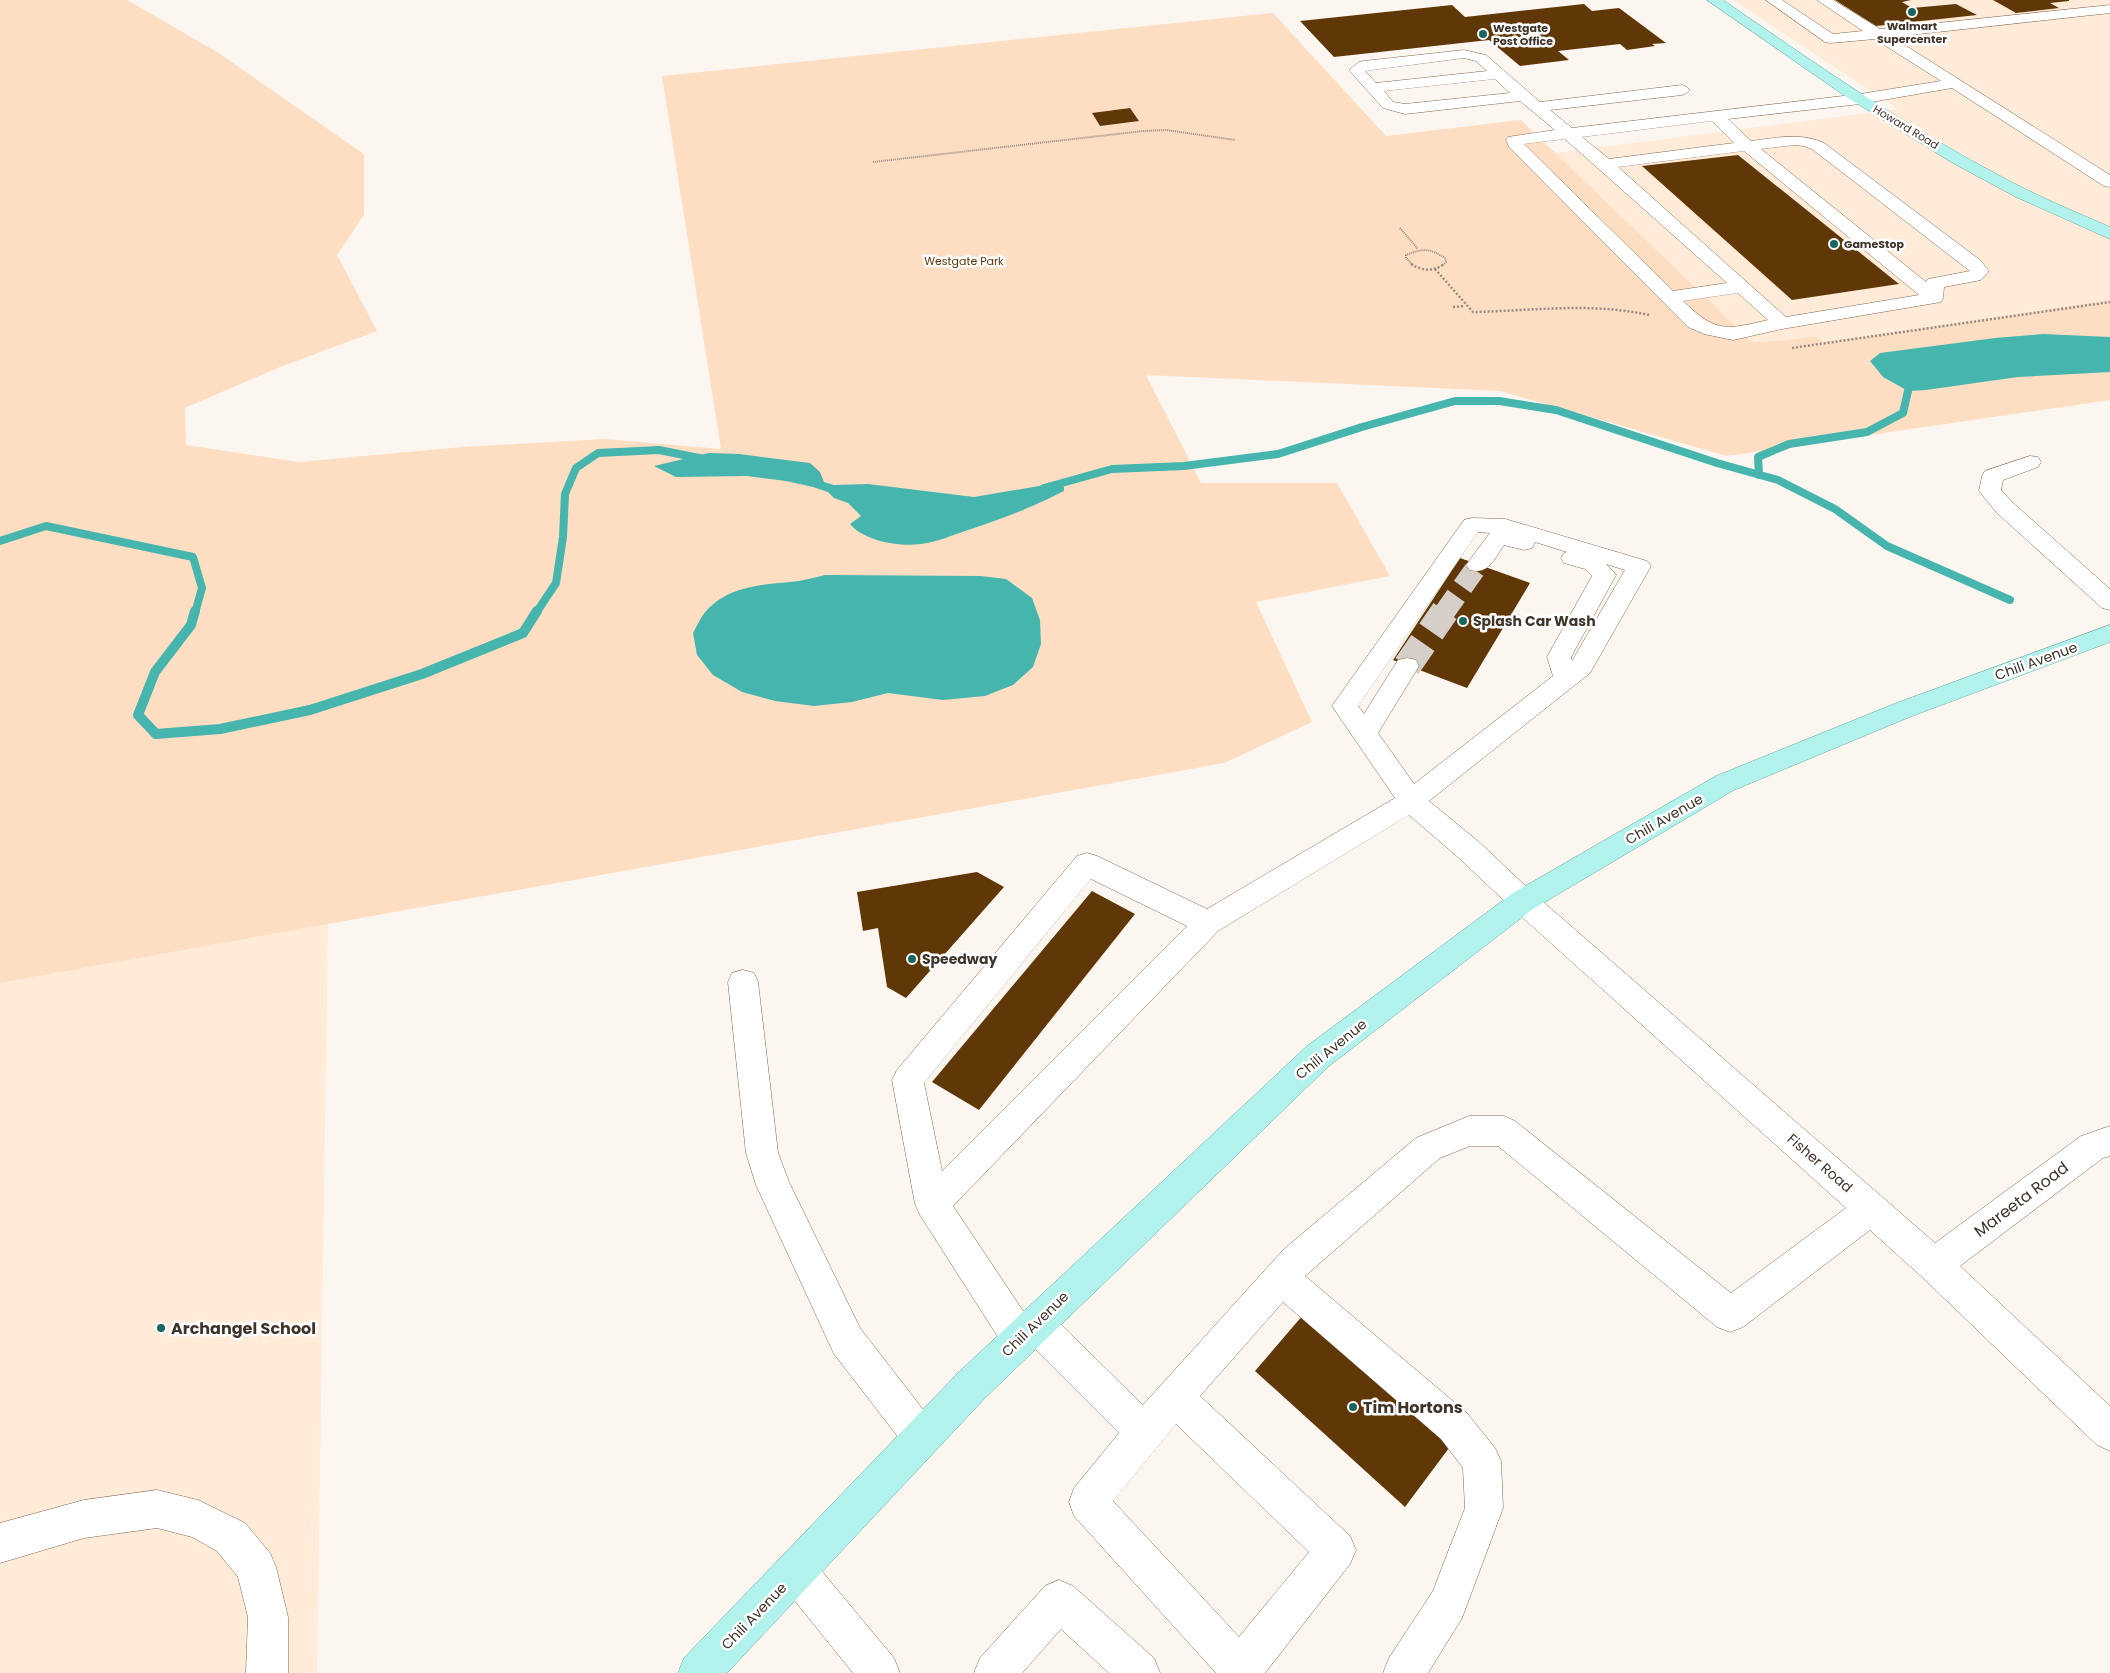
<svg xmlns="http://www.w3.org/2000/svg" width="2110" height="1673" viewBox="0 0 2110 1673" font-family="Poppins,sans-serif">
	<rect width="100%" height="100%" fill="#fcf6f1"/>
	<path fill="#ffebd8" d="M1733,0H2110V300L1823,342L1816,336L1781,341L1752,342L1555,153L1898,109Z
		M328,924L317,1673H0V983Z"/>
	<path fill="#fedec3" d="M0,0H127L217,52L364,154V215L337,255L377,331L280,367L185,408L186,445L299,462L462,447L604,439L721,449L662,76L1273,13L1386,136L1521,120L1752,342L1781,341L1816,336L1824,342L2110,300V400L1727,456L1500,391L1146,375L1201,483H1337L1390,576L1256,602L1312,722L1224,763L0,983Z"/>
	<path fill="#45b5ad" d="M2043,334L2110,337V372L2018,377L1926,390L1908,391L1883,377L1870,361L1880,353L1995,338Z
		M709,453L739,454L810,463L820,472L824,482L834,485L868,484L974,497L1045,485L1064,487V491C1033,507 1002,519 968,530C953,535 937,542 921,544C899,547 864,541 850,524L861,516L848,503L834,498L828,492L813,487L786,481L747,476L676,477L654,466Z
		M825,575L981,576L1006,579L1032,598L1040,620L1041,644L1033,667L1013,685L985,696L943,700L888,693L852,702L814,706L775,701L742,692L713,675L697,655L693,633C697,626 701,616 707,610C730,586 760,585 790,582C802,581 813,578 825,575Z"/>
	<g fill="none" stroke-linecap="round" stroke-linejoin="round">
		<path stroke="#45b5ad" stroke-width="8" d="M1759,475L1758,457L1789,444L1867,432L1903,413L1908,391
			M1044,488L1112,469L1184,466L1278,454L1362,427L1455,401H1499L1556,410L1717,463L1778,480L1835,509L1887,546L2010,600
			M0,541L46,526L193,557L202,588L195,613
			M536,613L556,583L563,537L565,494L576,468L598,453L659,450L704,459"/>
		<path stroke="#45b5ad" stroke-width="10" d="M195,611L191,625L155,672L138,715L156,734L220,729L310,710L422,674L523,633L537,611"/>
	</g>
	<path fill="#603808" d="M1835,0H1911L1902,2L1912,8L1956,4L1977,15L1876,26Z
		M1993,0H2069V1L2050,3L2059,8L2016,13Z
		M1584,4L1592,11L1619,8L1666,43L1652,44L1655,46L1627,50L1620,44L1558,51L1569,60L1520,66L1489,40L1334,57L1300,21L1452,5L1465,17Z
		M1130,108L1139,121L1100,126L1092,113Z
		M1738,155L1899,284L1792,300L1642,166Z
		M1460,558L1530,583L1467,688L1393,660Z
		M977,872L1004,887L906,998L887,987L878,928L863,931L857,892Z
		M1092,891L1135,914L979,1110L932,1082Z
		M1303,1315L1452,1444L1405,1507L1255,1371Z"/>
	<g fill="none" stroke-linecap="round" stroke-linejoin="round">
		<path stroke="#d6cfc9" stroke-width="21" stroke-dasharray="21 11" stroke-linecap="butt" d="M1444,613L1478,565"/>
		<path stroke="#d6cfc9" stroke-width="28" stroke-dasharray="28 14" stroke-linecap="butt" d="M1407,666L1445,611"/>
		<g stroke="#806852" stroke-width="1">
			<path id="minor" d="M1766,0H1782L1833,34L1863,31L1817,0H1833L1880,29L2110,5V13L1892,37L2110,175V187L2104,186L1952,88L1860,104L1728,119L1751,141C1776,138 1800,132 1824,143L1980,260L1989,271L1981,280L1944,287L1943,298L1941,302L1782,329L1733,340L1704,334L1688,327L1509,147L1506,140L1508,137L1555,130L1520,101L1405,114L1383,108L1349,70L1359,62L1364,61L1464,50L1481,54L1486,55L1540,102L1682,85L1687,87L1690,90L1687,93L1682,95L1550,110L1572,128L1860,94L1941,81L1875,39L1830,43L1825,42ZM1464,58L1476,61L1487,71L1376,83L1365,71ZM1495,79L1510,93L1405,104L1393,102L1384,91ZM1712,121L1734,143L1609,159L1582,137ZM1565,139L1727,283L1673,291L1524,144ZM1795,145L1804,146L1812,149L1970,271L1928,279L1926,282L1761,149ZM1744,151L1919,295L1786,317L1618,167ZM1738,293L1768,320C1725,330 1716,333 1683,301Z
				M2030,456L2038,457L2041,462L2038,467L2003,480L2001,490L2012,502L2110,589V610L2102,608L1996,512L1979,491L1982,476L1985,471Z
				M1472,518L1505,519L1647,561L1651,566L1590,673L1429,801L1479,842L1533,893L1935,1243L2081,1136L2110,1126V1156L2103,1158L1960,1266L2110,1406V1451L2097,1445L1922,1277L1870,1230L1743,1327L1730,1332L1717,1327L1498,1146H1470L1440,1158L1305,1276L1467,1413L1495,1448L1501,1461L1503,1508L1462,1618L1428,1673H1383L1389,1658L1433,1591L1465,1508L1463,1468L1441,1439L1283,1302L1200,1396L1350,1536L1356,1550L1350,1564L1265,1673H1216L1074,1516L1069,1502L1074,1488L1119,1433L1034,1348L1033,1351L1020,1356L1007,1351L920,1215L915,1204L892,1080L897,1070L1077,856L1087,853L1097,856L1207,909L1395,798L1332,706L1464,520ZM1478,532L1490,533L1466,565L1470,570C1489,575 1494,559 1504,545L1524,550L1532,548L1535,542L1567,552L1564,553L1561,558L1564,563L1585,569L1592,576L1547,657L1553,676L1414,784L1378,733L1419,666L1416,660L1407,658L1398,660L1364,714L1358,706ZM1606,564L1625,570L1572,661L1571,657L1616,575ZM1409,815L1459,858L1513,909L1846,1208L1731,1293L1515,1121L1504,1116H1469L1416,1138L1284,1249L1143,1405L1048,1312L1035,1306L1023,1311L953,1206L1218,931ZM1091,879L1187,926L942,1171L924,1083ZM1176,1424L1309,1552L1239,1637L1113,1501Z
				M743,970L754,973L758,982L778,1153L789,1182L860,1328L935,1425L941,1438L935,1451L922,1457L909,1451L834,1354L756,1185L746,1153L728,982L732,973Z
				M157,1490L198,1500L245,1523L270,1553L276,1567L288,1617V1673H246L248,1617L238,1577L217,1551L192,1537L157,1528L84,1538L0,1563V1523L84,1500Z
				M796,1551L810,1557L894,1658L900,1673H853L782,1585L776,1571L782,1557Z
				M1059,1580L1073,1586L1154,1658L1160,1673H1109L1061,1629L1022,1673H974L980,1658L1045,1586Z"/>
		</g>
		<g stroke="#67aaa1" stroke-width="1">
			<path id="major" d="M1707,0H1723C1813,62 1903,125 2000,176C2035,195 2073,211 2110,227V239L2016,197L1951,162L1845,96Z
				M2110,625V642L1912,716L1734,790L1533,909L1329,1066L985,1398L727,1673H678L684,1658L959,1372L1307,1046L1513,893L1716,776L1894,704Z"/>
		</g>
		<path stroke="#948c84" stroke-width="2" stroke-dasharray="1 1" stroke-linecap="butt" d="M873,162L1143,131L1166,130L1235,140
			M1400,228L1418,249
			M1413,265L1406,258V255C1424,248 1429,248 1445,258L1446,262L1443,265"/>
		<path stroke="#948c84" stroke-width="2.5" stroke-dasharray="2 2" stroke-linecap="butt" d="M1411,264C1422,271 1434,272 1444,264
			M1435,269L1473,312C1532,311 1590,302 1649,315
			M1453,307L1465,306
			M1792,348L2110,302"/>
		<use href="#minor" fill="#fff" fill-rule="evenodd"/>
		<use href="#major" fill="#b1f2ed" fill-rule="evenodd"/>
	</g>
	<g fill="#18655f" stroke="#fff" stroke-width="2">
		<circle cx="1912" cy="12" r="5"/>
		<circle cx="1483" cy="34" r="5"/>
		<circle cx="1834" cy="244" r="5"/>
		<circle cx="1463" cy="621" r="5"/>
		<circle cx="912" cy="959" r="5"/>
		<circle cx="161" cy="1328" r="5"/>
		<circle cx="1353" cy="1407" r="5"/>
	</g>
	<g text-anchor="middle" stroke-width="5" stroke-linejoin="round" paint-order="stroke">
		<g font-size="11" font-weight="bold" fill="#3f342a" stroke="#fff" text-anchor="start">
			<text x="1912" y="30" text-anchor="middle">Walmart<tspan x="1912" dy="13">Supercenter</tspan></text>
			<text x="1493" y="32">Westgate<tspan x="1493" dy="13">Post Office</tspan></text>
			<text x="1844" y="248">GameStop</text>
		</g>
		<g font-size="11" fill="#3f342a" stroke="#fff">
			<text transform="translate(1906 127) rotate(31)" y="4">Howard Road</text>
		</g>
		<g font-size="11" fill="#5b3506" stroke="#fff">
			<text x="964" y="265">Westgate Park</text>
		</g>
		<g font-size="14" font-weight="bold" fill="#3f342a" stroke="#fff" text-anchor="start">
			<text x="1473" y="626">Splash Car Wash</text>
			<text x="922" y="964">Speedway</text>
		</g>
		<g font-size="14" fill="#3f342a" stroke="#fff">
			<text transform="translate(2036 661) rotate(-20)" y="5">Chili Avenue</text>
			<text transform="translate(1664 819) rotate(-30)" y="5">Chili Avenue</text>
			<text transform="translate(1331 1049) rotate(-39)" y="5">Chili Avenue</text>
			<text transform="translate(1820 1163) rotate(41)" y="5">Fisher Road</text>
			<text transform="translate(1035 1324) rotate(-44)" y="5">Chili Avenue</text>
			<text transform="translate(754 1616) rotate(-46)" y="5">Chili Avenue</text>
		</g>
		<g font-size="16" fill="#3f342a" stroke="#fff">
			<text transform="translate(2021 1199) rotate(-37)" y="6">Mareeta Road</text>
		</g>
		<g font-size="16" font-weight="bold" fill="#3f342a" stroke="#fff" text-anchor="start">
			<text x="171" y="1334">Archangel School</text>
			<text x="1363" y="1413">Tim Hortons</text>
		</g>
	</g>
</svg>
